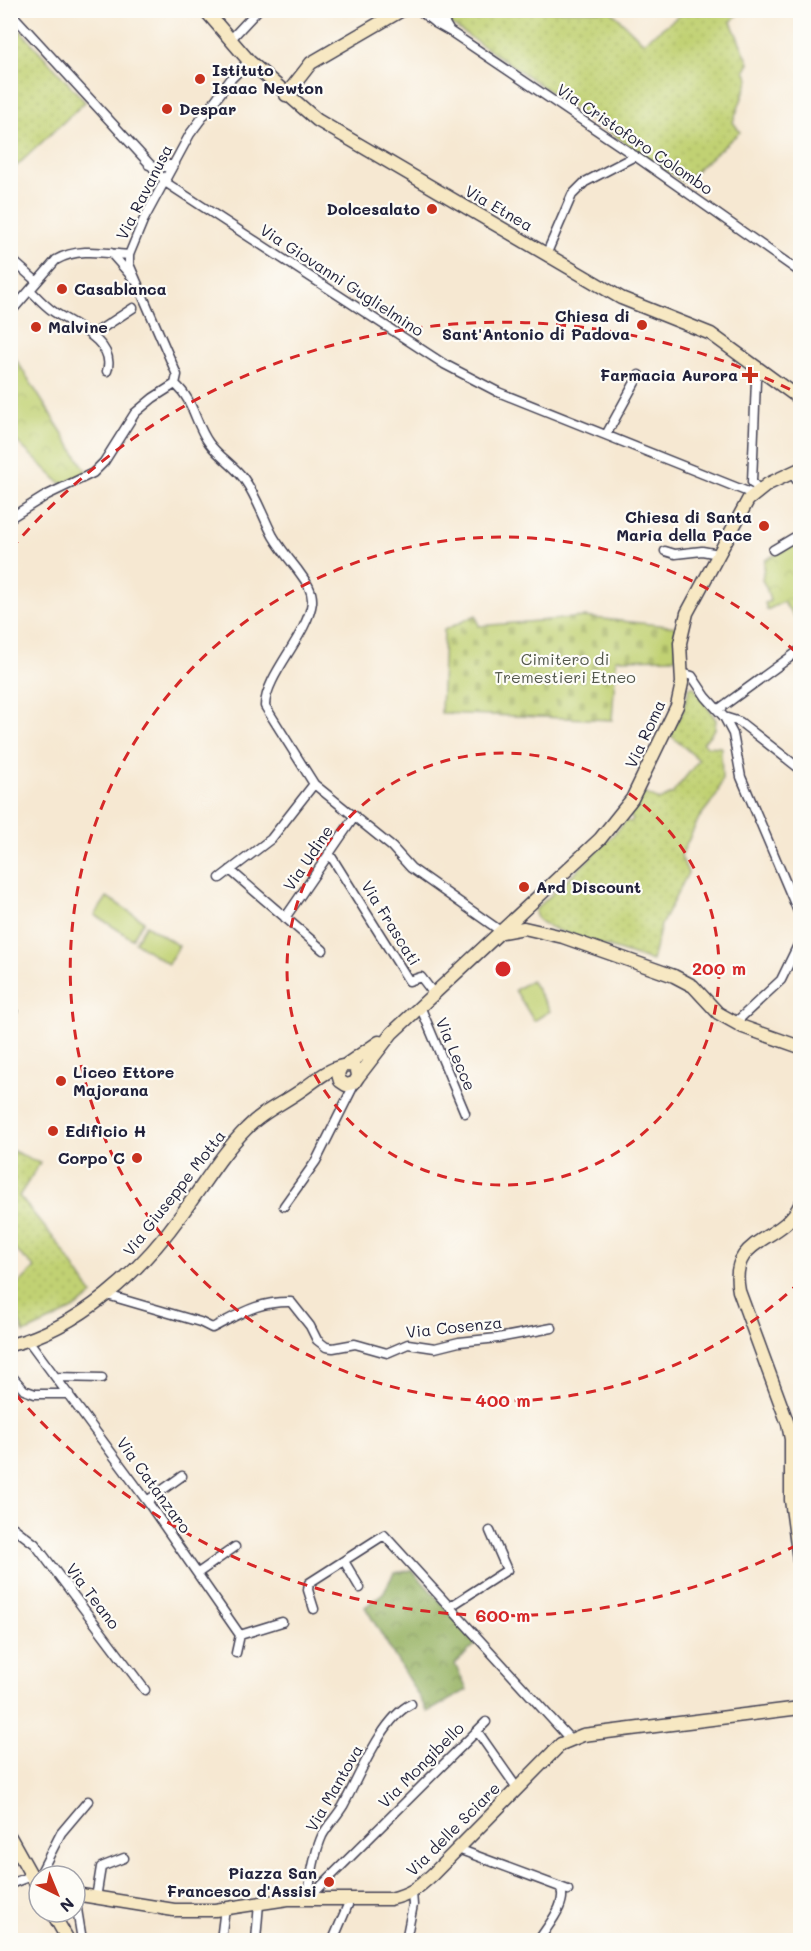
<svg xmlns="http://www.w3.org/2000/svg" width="811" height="1951" viewBox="0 0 811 1951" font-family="Mali,sans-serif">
	<defs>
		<pattern id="grass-dots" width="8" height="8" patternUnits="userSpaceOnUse" patternTransform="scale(1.5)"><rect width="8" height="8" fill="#c1d173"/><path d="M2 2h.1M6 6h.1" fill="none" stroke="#a6b364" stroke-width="1.8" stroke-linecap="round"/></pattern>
		<pattern id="forest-crowns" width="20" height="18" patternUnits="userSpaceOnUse" patternTransform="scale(1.5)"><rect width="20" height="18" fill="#98b365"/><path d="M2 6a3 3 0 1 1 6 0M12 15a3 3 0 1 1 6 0" fill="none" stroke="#7c9154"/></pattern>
		<pattern id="cemetery-stones" width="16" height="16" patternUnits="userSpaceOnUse" patternTransform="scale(1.5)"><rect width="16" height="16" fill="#c1d173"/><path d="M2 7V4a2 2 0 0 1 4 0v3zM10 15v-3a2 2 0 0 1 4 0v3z" fill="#a6b364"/></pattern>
		<pattern id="park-crowns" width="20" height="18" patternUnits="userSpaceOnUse" patternTransform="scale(1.5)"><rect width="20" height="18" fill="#c1d173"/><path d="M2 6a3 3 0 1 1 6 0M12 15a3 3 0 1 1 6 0" fill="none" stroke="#a6b364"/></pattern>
	</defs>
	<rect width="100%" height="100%" fill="#fdfcf7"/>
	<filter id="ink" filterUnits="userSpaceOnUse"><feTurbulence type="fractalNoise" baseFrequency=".0167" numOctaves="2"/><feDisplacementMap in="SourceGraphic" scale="12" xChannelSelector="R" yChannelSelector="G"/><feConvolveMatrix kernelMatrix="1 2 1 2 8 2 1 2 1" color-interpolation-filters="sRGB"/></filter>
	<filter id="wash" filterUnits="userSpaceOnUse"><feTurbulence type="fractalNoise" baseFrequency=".008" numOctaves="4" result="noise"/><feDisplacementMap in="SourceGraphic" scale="24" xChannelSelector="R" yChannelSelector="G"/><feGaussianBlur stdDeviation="1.35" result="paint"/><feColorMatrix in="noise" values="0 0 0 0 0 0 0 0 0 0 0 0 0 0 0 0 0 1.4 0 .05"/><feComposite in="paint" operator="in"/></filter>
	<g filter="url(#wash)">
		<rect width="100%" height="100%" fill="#f6e8d2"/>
		<path fill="url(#grass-dots)" stroke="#727a57" stroke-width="1.5" d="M442,11H611L643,42L686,11H740L731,22L749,63L745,71L749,79L733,122L740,132L683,182L448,22Z
			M10,19L85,102L11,171H10Z
			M690,687H694L716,720L715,729L703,743L707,746L721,747L722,780L717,795L699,818L681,856L688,873L661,925L652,961L554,929C545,924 535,922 535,910L604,845L626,821L631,822L633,819L629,815L644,793L659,800L672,794L699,760L670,735L682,713Z
			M11,1150L40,1163L19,1196L60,1246L92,1294C81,1309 41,1325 24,1333L11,1301V1291L35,1268L11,1246Z"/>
		<path fill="url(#forest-crowns)" stroke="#5d6a50" stroke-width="1.5" d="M412,1570L477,1643L455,1664L467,1690L428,1712L365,1607L383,1593L394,1573Z"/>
		<path fill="url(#cemetery-stones)" stroke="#727a57" stroke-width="1.5" d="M476,615L479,626L584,617L677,627L676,658L616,659L612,720L441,713L444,630Z"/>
		<path fill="url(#park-crowns)" stroke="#727a57" stroke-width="1.5" d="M10,350L87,472L63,484L59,482L11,436Z
			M800,538V621H798L783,602L767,610L765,603L770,601L766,587L762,580L765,560L786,549Z"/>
		<path fill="#c1d173" stroke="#727a57" stroke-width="1.5" d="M107,897L144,921L132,939L95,915Z
			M146,925L179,946L168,964L135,942Z
			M531,980L550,1011L534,1021L515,990Z"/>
	</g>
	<g filter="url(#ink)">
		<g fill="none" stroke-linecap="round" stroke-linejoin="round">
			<g stroke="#424052" stroke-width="11">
				<path id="street" d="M419,10L435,23L451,32L635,156L800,272
					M437,10L449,30
					M10,12L168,184L444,364L498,392L753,494
					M231,39L258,10
					M149,165L160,168L175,163
					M111,253L133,278
					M546,255L572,195L585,182L635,156
					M10,258L36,281
					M30,290C37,297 45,306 54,312C72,324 117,342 107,371
					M10,313L56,260C78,247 104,253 129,255
					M92,335L133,308
					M759,368L756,380L752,482L759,490
					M175,384C194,400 195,424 209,443C219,457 234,465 244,479C257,497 263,517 273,536C280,548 289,559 297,569C304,579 313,589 312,602C308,635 265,676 265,706L314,784L392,847L411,868L502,932
					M175,384L177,375L129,264V255L143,221L190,134L231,79L249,61
					M606,435L639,375
					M793,474L800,486
					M10,518L47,495L93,473L104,462L135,413L153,398L175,384
					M773,550L800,534
					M665,551L675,554L702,551L719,554
					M682,673L692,676L706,697L724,717L733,734L741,777L800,916
					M719,709L800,650
					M724,717L740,722L800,769
					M329,853L409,981L421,977L434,994
					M230,870L323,950
					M220,878L271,839L314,784
					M285,918L355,816
					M10,1006L13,1011L10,1012
					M420,1006L465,1113
					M735,1023L781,980L800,941
					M284,1206L316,1161L356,1081
					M107,1295L200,1322L212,1328C240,1314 258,1301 291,1302L310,1326L317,1340L326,1347L333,1348L355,1344L387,1353L408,1344L435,1348L459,1342L498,1338L552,1328
					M28,1340L147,1501L240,1635L236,1653
					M10,1374L24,1390L35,1394H69
					M56,1377L102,1378
					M147,1501L182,1476
					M10,1525L35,1544L47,1560L145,1690
					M344,1561L360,1588
					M198,1573L235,1547
					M451,1606L507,1570L490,1531
					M314,1609L308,1590L309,1583L384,1535L570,1739
					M240,1635L282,1622
					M477,1731L486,1722
					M458,1849L568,1890
					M39,1876L61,1833L88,1801
					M10,1884L31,1876
					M75,1897L82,1940
					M96,1898L101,1867L124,1858
					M307,1899C311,1879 313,1856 322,1836C327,1826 337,1816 343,1806C359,1777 382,1718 411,1704
					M307,1900L477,1731L517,1788
					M221,1940L225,1908
					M256,1940L259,1903
					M333,1940L350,1900
					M406,1940L413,1905L412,1892
					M539,1940C547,1926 569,1903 560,1887"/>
			</g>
			<g stroke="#424052" stroke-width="15">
				<path id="secondary" d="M205,10L249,61L317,120L621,298L711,334L800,399
					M286,95L311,63L402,10
					M502,932L524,928L563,937L674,976L693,986L718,1013L743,1027L800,1047
					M347,1064L379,1042
					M358,1077L392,1033L600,839L632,799L677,706L682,683L680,643L687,613L748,500L768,484L800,469
					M800,1205C781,1244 728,1236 739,1291L788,1424L791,1439V1500L800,1567
					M10,1345C79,1328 141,1271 181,1215C203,1186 221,1154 247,1128C263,1111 284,1103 303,1089C316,1080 334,1064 351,1065L357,1069L358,1077L354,1083L346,1085L340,1081L338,1074L341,1067
					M10,1837L39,1889
					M75,1894L174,1910H215L288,1899H390C411,1894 418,1888 433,1874L561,1744L583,1735L800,1708
					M52,1912L68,1940"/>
			</g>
			<use href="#street" stroke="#fff" stroke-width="8"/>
			<use href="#secondary" stroke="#f7e8c3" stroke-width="12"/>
		</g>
	</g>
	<g fill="none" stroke="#d62828" stroke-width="3" stroke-dasharray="10 8">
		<circle cx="503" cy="969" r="216"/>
		<path d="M800 1282A432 432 0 1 1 800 656"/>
		<path d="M797 1545A647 647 0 0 1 11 1389M11 549A647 647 0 0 1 797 393"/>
	</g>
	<g fill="#c8321e" stroke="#fdfcf7" stroke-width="2">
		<circle cx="200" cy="79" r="6"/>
		<circle cx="167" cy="109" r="6"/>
		<circle cx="432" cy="209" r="6"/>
		<circle cx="62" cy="289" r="6"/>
		<circle cx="642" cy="325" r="6"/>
		<circle cx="36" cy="327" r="6"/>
		<path d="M747 366h6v6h6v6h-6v6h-6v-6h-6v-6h6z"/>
		<circle cx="764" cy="526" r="6"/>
		<circle cx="524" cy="887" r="6"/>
		<circle cx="61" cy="1081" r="6"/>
		<circle cx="53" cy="1131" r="6"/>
		<circle cx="137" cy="1158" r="6"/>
		<circle cx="329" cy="1882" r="6"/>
	</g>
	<g text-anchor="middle" stroke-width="4.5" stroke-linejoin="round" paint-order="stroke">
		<g font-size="16" font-weight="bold" fill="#22223b" stroke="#fdfcf7" text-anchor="start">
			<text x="212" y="76">Istituto<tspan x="212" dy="18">Isaac Newton</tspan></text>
			<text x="179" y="115">Despar</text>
			<text x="420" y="215" text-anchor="end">Dolcesalato</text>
			<text x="74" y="295">Casablanca</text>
			<text x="630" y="322" text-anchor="end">Chiesa di<tspan x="630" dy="18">Sant'Antonio di Padova</tspan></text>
			<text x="48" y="333">Malvine</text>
			<text x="738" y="381" text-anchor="end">Farmacia Aurora</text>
			<text x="752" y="523" text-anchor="end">Chiesa di Santa<tspan x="752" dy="18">Maria della Pace</tspan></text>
			<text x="536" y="893">Ard Discount</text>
			<text x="73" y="1078">Liceo Ettore<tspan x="73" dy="18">Majorana</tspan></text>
			<text x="65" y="1137">Edificio H</text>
			<text x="125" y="1164" text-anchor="end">Corpo C</text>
			<text x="317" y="1879" text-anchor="end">Piazza San<tspan x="317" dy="18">Francesco d'Assisi</tspan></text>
		</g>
		<g font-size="16" fill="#22223b" stroke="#fdfcf7">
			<text transform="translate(635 139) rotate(34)" y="6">Via Cristoforo Colombo</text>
			<text transform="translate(144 192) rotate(-63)" y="6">Via Ravanusa</text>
			<text transform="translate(499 208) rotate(30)" y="6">Via Etnea</text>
			<text transform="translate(342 280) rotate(33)" y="6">Via Giovanni Guglielmino</text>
			<text transform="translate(645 734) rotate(-65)" y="6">Via Roma</text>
			<text transform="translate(308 858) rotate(-56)" y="6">Via Udine</text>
			<text transform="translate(391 923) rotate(58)" y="6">Via Frascati</text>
			<text transform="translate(456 1054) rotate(67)" y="6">Via Lecce</text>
			<text transform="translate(174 1193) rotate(-52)" y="6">Via Giuseppe Motta</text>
			<text transform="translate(454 1327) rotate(-6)" y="6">Via Cosenza</text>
			<text transform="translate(154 1485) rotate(54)" y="6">Via Catanzaro</text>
			<text transform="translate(93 1596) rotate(53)" y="6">Via Teano</text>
			<text transform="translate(421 1765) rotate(-45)" y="6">Via Mongibello</text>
			<text transform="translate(334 1788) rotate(-60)" y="6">Via Mantova</text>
			<text transform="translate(453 1829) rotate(-45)" y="6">Via delle Sciare</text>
		</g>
		<g font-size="16" fill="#52574c" stroke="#fdfcf7">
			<text x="565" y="665">Cimitero di<tspan x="565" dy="18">Tremestieri Etneo</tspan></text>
		</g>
	</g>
	<circle cx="503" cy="969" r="9" fill="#d62828" stroke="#fdfcf7" stroke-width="3"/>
	<g font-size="18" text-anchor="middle" font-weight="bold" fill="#d62828" stroke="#fdfcf7" stroke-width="4.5" stroke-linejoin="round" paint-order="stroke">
		<text x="719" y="975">200 m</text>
		<text x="503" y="1407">400 m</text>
		<text x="503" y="1622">600 m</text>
	</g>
	<rect width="811" height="1951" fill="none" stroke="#fdfcf7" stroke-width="36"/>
	<g transform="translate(57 1894) rotate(137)"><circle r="28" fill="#fdfcf7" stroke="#a5a5ac" stroke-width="1.5"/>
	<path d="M0-4.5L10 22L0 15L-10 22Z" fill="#c8321e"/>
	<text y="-9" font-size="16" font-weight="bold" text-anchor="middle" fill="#22223b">N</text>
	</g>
</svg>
